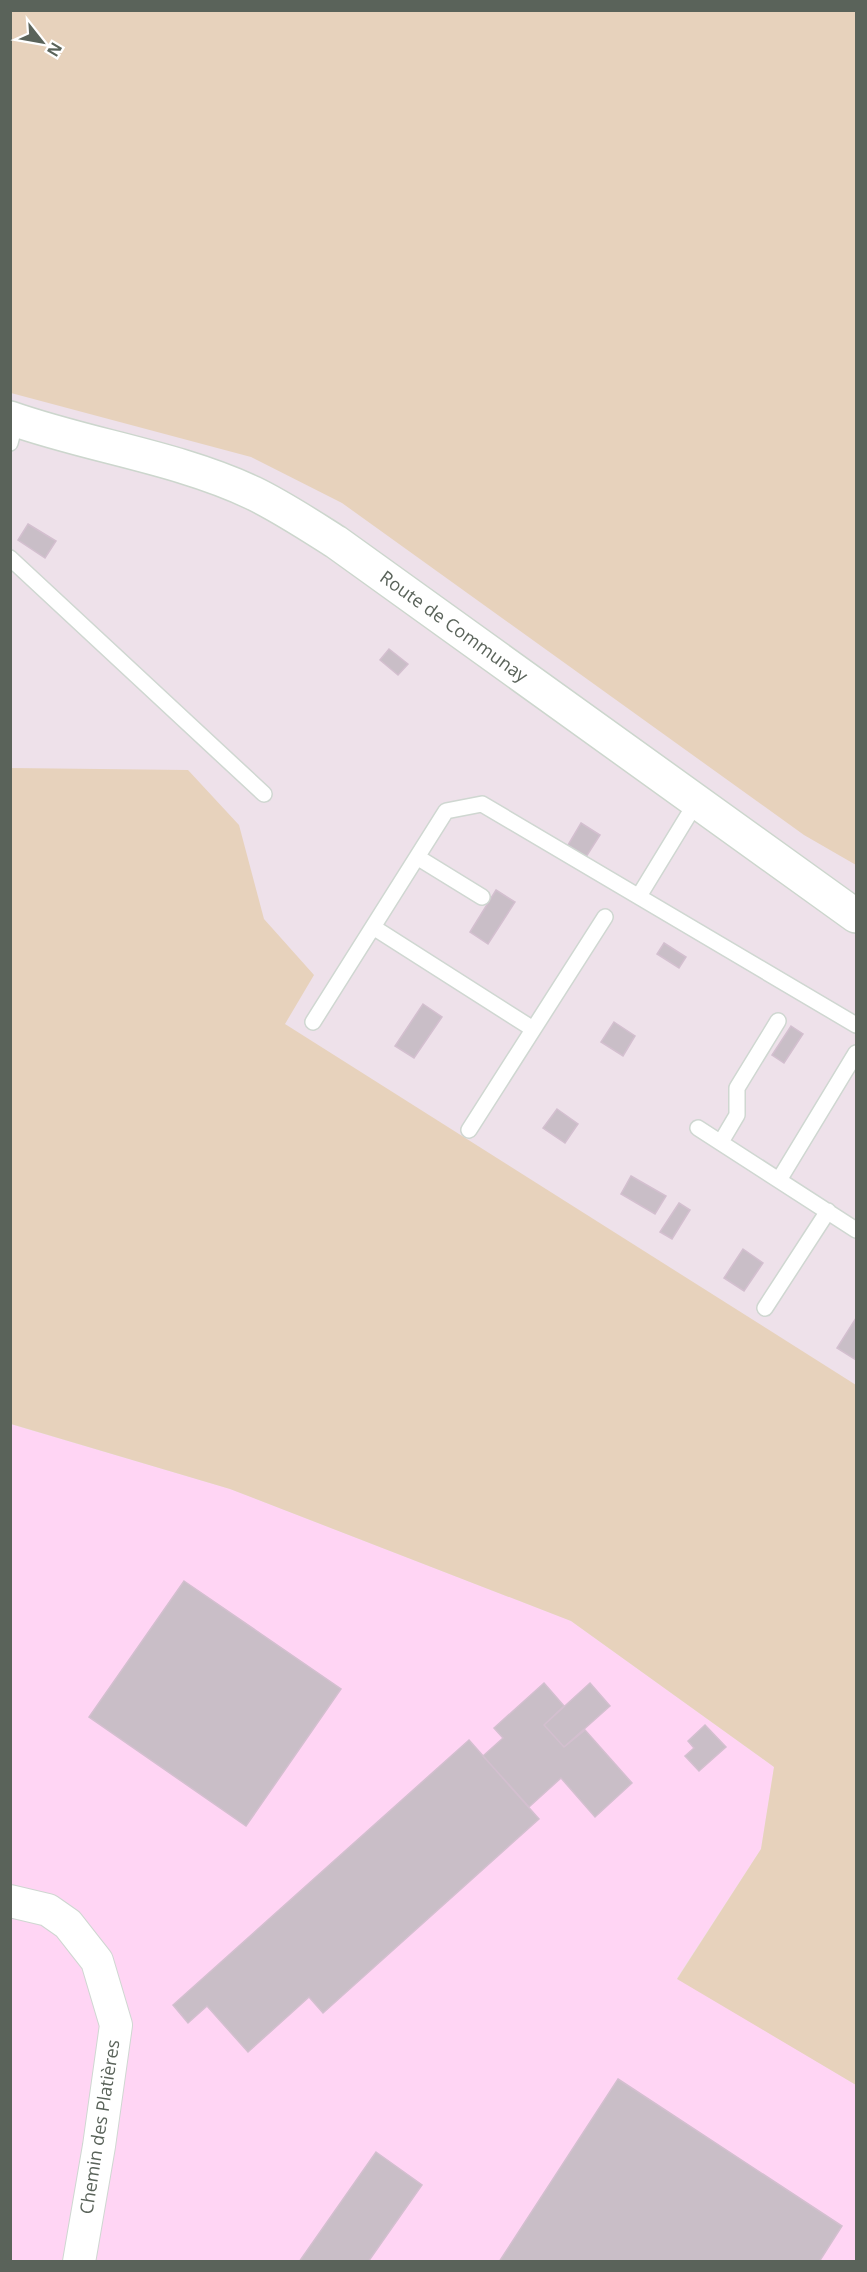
<svg xmlns="http://www.w3.org/2000/svg" width="867" height="2272" viewBox="0 0 867 2272" font-family="'Open Sans',sans-serif">
	<rect width="100%" height="100%" fill="#eee1ea"/>
	<path fill="#ffd5f4" d="M10,1424L230,1489L571,1621L774,1767L761,1849L677,1978L856,2085V2261H11Z"/>
	<path fill="#e7d2bc" d="M11,10L856,11V865L804,835L342,503L251,457L11,393Z
		M11,768L188,770L239,825L264,919L314,975L285,1024L856,1385V2085L677,1979L761,1849L774,1767L571,1621L230,1489L11,1424Z"/>
	<path fill="#c9bec7" stroke="#d3bfcf" stroke-width="1.5" d="M28,524L56,541L45,558L18,540Z
		M389,649L408,664L398,675L380,660Z
		M581,823L600,835L586,857L568,845Z
		M496,890L515,902L488,944L470,932Z
		M664,943L686,957L679,968L657,954Z
		M423,1004L442,1017L414,1058L395,1046Z
		M614,1022L635,1036L623,1056L601,1042Z
		M791,1026L803,1034L784,1063L772,1055Z
		M557,1109L578,1124L565,1143L543,1128Z
		M631,1176L666,1196L655,1214L621,1194Z
		M679,1203L690,1210L672,1239L660,1232Z
		M743,1249L763,1263L744,1291L724,1278Z
		M856,1318V1360L837,1348Z
		M184,1581L341,1689L246,1826L89,1717Z
		M544,1683L564,1706L544,1725L564,1747L585,1730L632,1783L595,1817L561,1778L529,1807L483,1756L503,1738L494,1728Z
		M590,1683L610,1706L564,1747L544,1725Z
		M705,1725L726,1747L699,1771L685,1756L694,1748L688,1741Z
		M469,1740L539,1819L323,2013L309,1997L248,2052L207,2006L188,2023L173,2005Z
		M618,2079L842,2226L819,2262H499Z
		M376,2152L422,2185L368,2262H299Z"/>
	<g fill="none" stroke-linecap="round" stroke-linejoin="round">
		<g stroke="#cfd7d1" stroke-width="18">
			<path id="lane" d="M10,443L16,420
				M10,558L264,794
				M417,857L482,897
				M639,896L697,801
				M373,927L533,1029
				M313,1022L446,811L482,804L856,1025
				M698,1128L856,1230
				M469,1130L605,917
				M721,1142L737,1115V1088L778,1021
				M779,1180L856,1053
				M765,1308L828,1211"/>
		</g>
		<g stroke="#cfd7d1" stroke-width="34">
			<path id="street" d="M10,1901L48,1910L68,1924L97,1961L116,2025L99,2146L79,2262"/>
		</g>
		<g stroke="#ccd6cd" stroke-width="36">
			<g id="secondary">
				<path id="s1" d="M10,418C89,446 177,457 253,493C282,507 309,525 336,542L856,916"/>
			</g>
		</g>
		<use href="#lane" stroke="#fff" stroke-width="15"/>
		<use href="#street" stroke="#fff" stroke-width="32"/>
		<use href="#secondary" stroke="#fff" stroke-width="33"/>
	</g>
	<g text-anchor="middle" stroke-width="6" stroke-linejoin="round" paint-order="stroke">
		<g font-size="18" fill="#5a635a" stroke="#fff">
			<text dy="6" stroke="none"><textPath href="#s1" startOffset="496">Route de Communay</textPath></text>
			<text transform="translate(100 2127) rotate(-81)" y="6">Chemin des Platières</text>
		</g>
	</g>
	<rect width="867" height="2272" fill="none" stroke="#5a635a" stroke-width="24"/>
	<g transform="translate(42 42) rotate(121)" stroke="#ffffff" stroke-width="4.5" paint-order="stroke">
	<path d="M0-4.5L10 22L0 15L-10 22Z" fill="#5a635a"/>
	<text y="-9" font-size="16" font-weight="bold" text-anchor="middle" fill="#5a635a">N</text>
	</g>
</svg>
